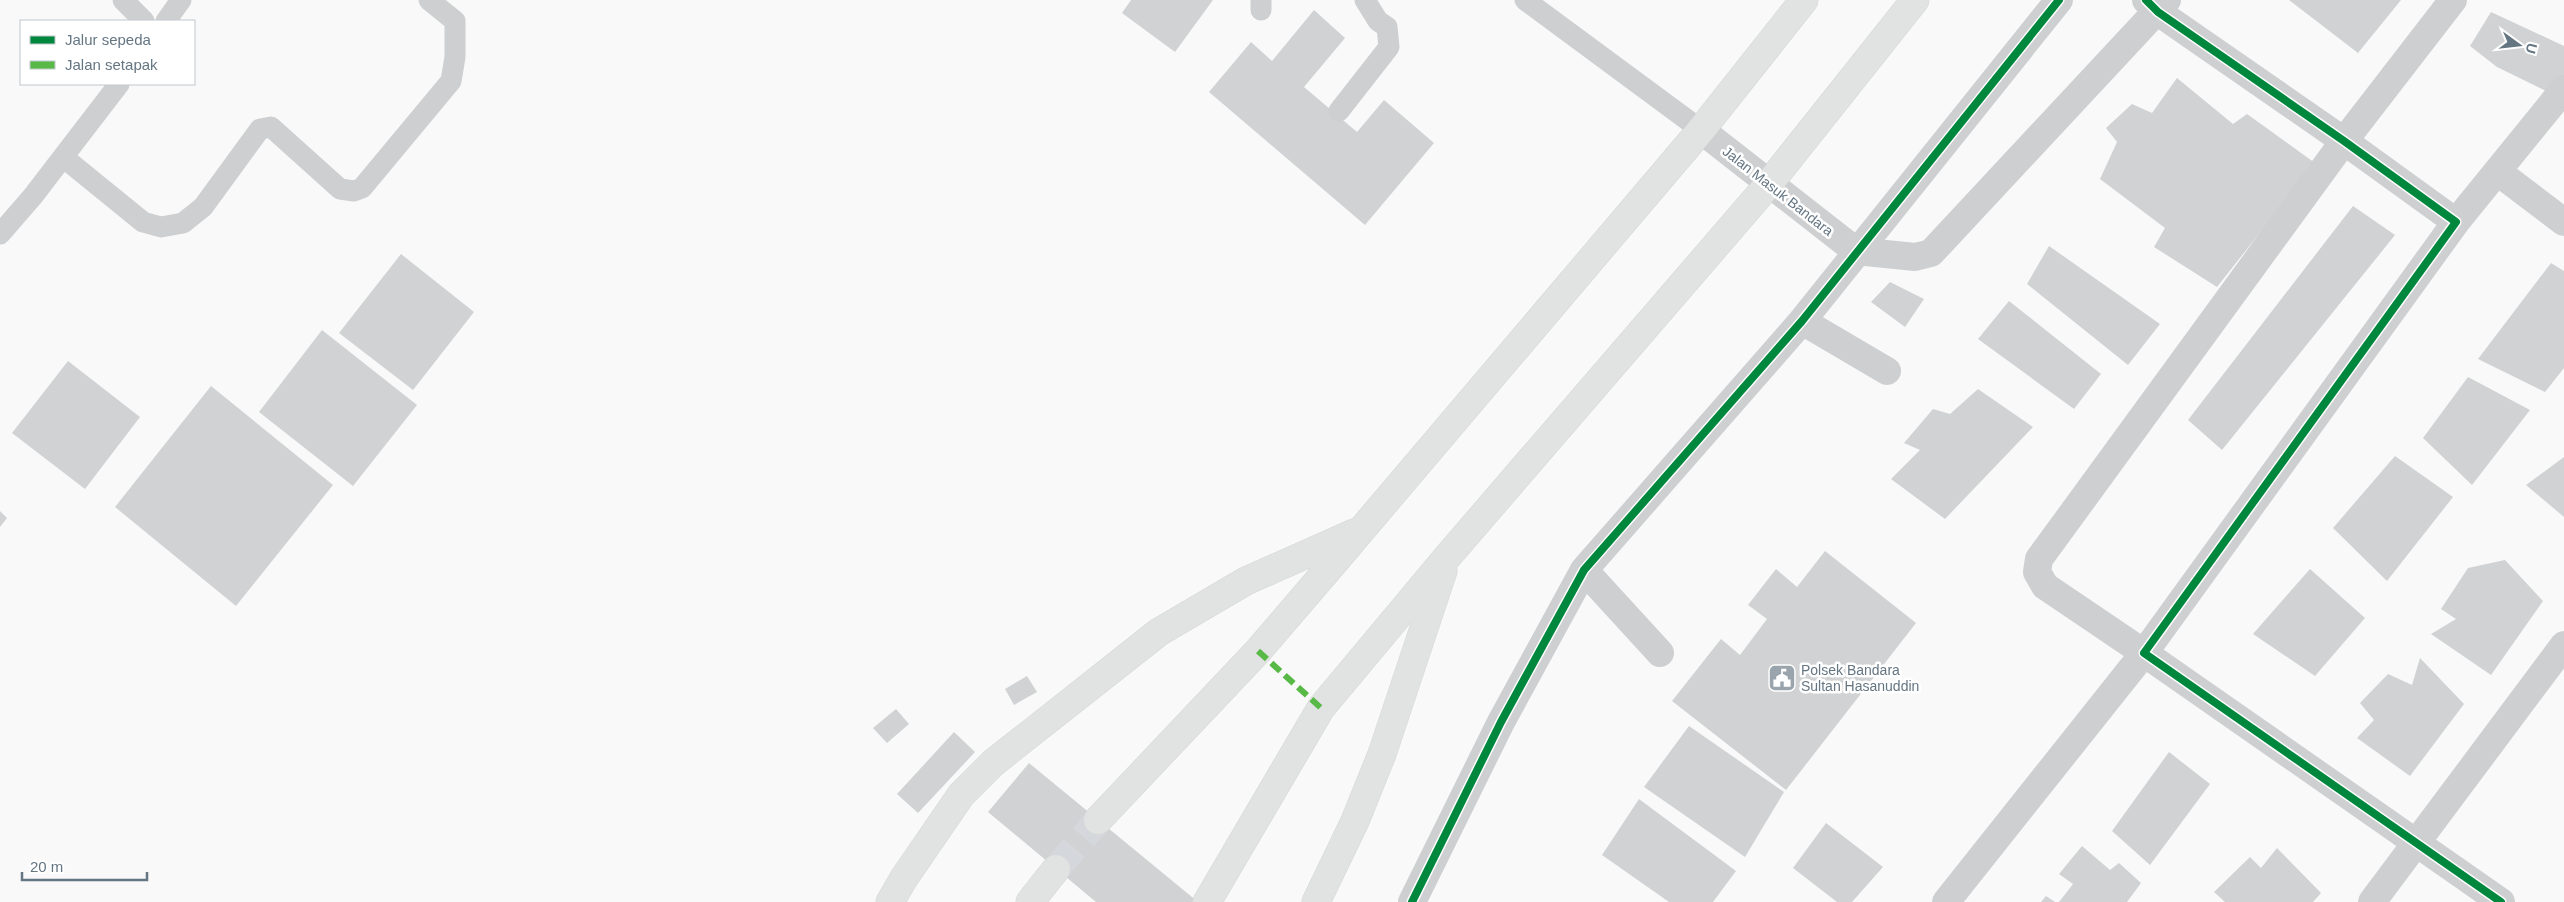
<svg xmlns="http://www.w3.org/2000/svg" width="2564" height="902" viewBox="0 0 2564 902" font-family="Arial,sans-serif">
	<rect width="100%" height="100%" fill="#f9f9f9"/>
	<path fill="#d0d2d3" d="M1131,0H1213L1175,52L1122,13Z
		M2289,0H2401L2358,53Z
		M1314,10L1345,38L1304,87L1357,132L1384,100L1434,143L1365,225L1209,92L1251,42L1272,61Z
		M2491,12L2564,46V76L2550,93L2497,67L2470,46Z
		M2177,78L2233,124L2247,114L2315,163L2217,287L2154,247L2165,228L2100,179L2117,142L2106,128L2132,104L2152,113Z
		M2353,206L2395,235L2222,450L2188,420Z
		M2049,246L2160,324L2128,365L2027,284Z
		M401,254L474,312L413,390L339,333Z
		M2551,263L2564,271V368L2545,392L2478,359Z
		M1890,282L1924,299L1905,327L1871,302Z
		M2009,301L2101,374L2074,409L1978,339Z
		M322,330L417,405L353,486L259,412Z
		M68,361L140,417L85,489L12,433Z
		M2468,377L2530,410L2472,485L2423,438Z
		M211,386L333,485L236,606L115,507Z
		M1978,389L2033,427L1945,519L1891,479L1920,450L1904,443L1933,409L1950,414Z
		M2395,456L2453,497L2387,581L2333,528Z
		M2564,457V517L2526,485Z
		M0,511L7,518L0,527Z
		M1825,551L1916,623L1786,790L1672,701L1721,639L1740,655L1767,619L1748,605L1776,569L1797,587Z
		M2505,560L2543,601L2491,675L2431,634L2456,619L2441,609L2468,568Z
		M2310,569L2365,618L2315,676L2253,634Z
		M2420,658L2464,704L2410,776L2357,738L2374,720L2360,703L2388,674L2412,685Z
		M1027,676L1037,692L1014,705L1005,689Z
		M896,709L909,724L887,743L873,728Z
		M1689,726L1784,792L1745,857L1644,787Z
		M954,732L975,752L918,813L897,794Z
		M2169,752L2210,784L2150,865L2112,831Z
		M1029,763L1198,902H1096L988,812Z
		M1639,799L1736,871L1713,902H1669L1602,855Z
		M1826,823L1883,867L1852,902H1837L1793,868Z
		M2082,846L2110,870L2119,863L2141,883L2127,902H2059L2073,884L2059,874Z
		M2277,848L2321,893L2313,902H2225L2214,892L2250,857L2261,868Z
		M2046,896L2055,902H2041Z"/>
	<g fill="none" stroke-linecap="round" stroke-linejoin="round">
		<path stroke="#d4d8dc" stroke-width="28" stroke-dasharray="28 14" stroke-linecap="butt" d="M1056,869L1098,820"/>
		<g stroke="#d5d6d7" stroke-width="29">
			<path id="secondary" d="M1098,820L1258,651L1336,560L1701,130L1804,0
				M890,902L904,878L961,795L993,763L1159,632L1246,581L1354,533
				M1030,902L1056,869
				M1207,902L1321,708L1448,556L1768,185L1915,0
				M1316,902L1355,821L1382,754L1443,571"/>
		</g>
		<path stroke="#cecfd0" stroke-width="21" d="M123,0L144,21
			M1261,0V10
			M1525,0L1701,130
			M166,21L181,0
			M1339,111L1389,47L1387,27L1378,21L1365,0
			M63,157L143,222L161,227L183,223L203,207L260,129L271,127L340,189L354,191L362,188L451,81L455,57V21L429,0
			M0,234L33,196L119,84"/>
		<path stroke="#cecfd0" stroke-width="28" d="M2146,0L2158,12L2344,141L2456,222L2144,653L2501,902
			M1701,130L1856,251
			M2498,172L2564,222
			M2456,222L2564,89
			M1856,251L1915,257L1931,253L2167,0
			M1802,321L1887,371
			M1584,570L1660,653
			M1412,902L1501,722L1584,570L1802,321L2059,0
			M1946,902L2144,653L2045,586L2037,572L2039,559L2344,141L2453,0
			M2372,902L2564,645"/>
		<use href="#secondary" stroke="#e1e2e2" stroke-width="28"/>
		<path stroke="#58b947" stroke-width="6" stroke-dasharray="12 6" stroke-linecap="butt" d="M1258,651L1321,708"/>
		<g stroke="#fff" stroke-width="11">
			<path id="cycleway" d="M2146,0L2158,12L2344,141L2456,222L2144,653L2501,902
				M1412,902L1501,722L1584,570L1802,321L2059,0"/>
		</g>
		<use href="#cycleway" stroke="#00873e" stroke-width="8"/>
	</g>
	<defs>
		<g id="civic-square" transform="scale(1.4375)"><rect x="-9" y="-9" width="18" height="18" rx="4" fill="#99a4ac" stroke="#fff"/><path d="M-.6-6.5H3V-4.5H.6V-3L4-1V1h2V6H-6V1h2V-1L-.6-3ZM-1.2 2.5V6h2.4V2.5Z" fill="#fff"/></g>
	</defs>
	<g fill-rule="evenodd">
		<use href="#civic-square" x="1782" y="678"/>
	</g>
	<g text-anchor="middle" stroke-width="5" stroke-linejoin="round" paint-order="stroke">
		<g font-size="14" fill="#657683" stroke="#fff">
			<text transform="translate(1778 191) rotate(38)" y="5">Jalan Masuk Bandara</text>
		</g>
		<g font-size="14" fill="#657683" stroke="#fff" text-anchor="start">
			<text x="1801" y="675">Polsek Bandara<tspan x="1801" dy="16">Sultan Hasanuddin</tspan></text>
		</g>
	</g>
	<rect x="20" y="20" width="175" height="65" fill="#ffffff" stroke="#c1c8cd"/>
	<rect x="30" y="36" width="25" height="8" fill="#00873e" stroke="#c1c8cd"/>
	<text x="65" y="45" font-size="15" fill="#657683">Jalur sepeda</text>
	<rect x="30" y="61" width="25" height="8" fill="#58b947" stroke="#c1c8cd"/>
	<text x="65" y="70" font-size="15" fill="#657683">Jalan setapak</text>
	<g transform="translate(2519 45) rotate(105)" stroke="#ffffff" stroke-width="4" paint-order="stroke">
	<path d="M0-4L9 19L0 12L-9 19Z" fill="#657683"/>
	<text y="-8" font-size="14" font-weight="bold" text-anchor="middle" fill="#657683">U</text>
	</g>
	<path d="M22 872v8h125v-8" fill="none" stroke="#657683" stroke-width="2.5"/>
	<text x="30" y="872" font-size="15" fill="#657683" stroke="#ffffff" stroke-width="4" paint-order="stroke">20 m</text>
</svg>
